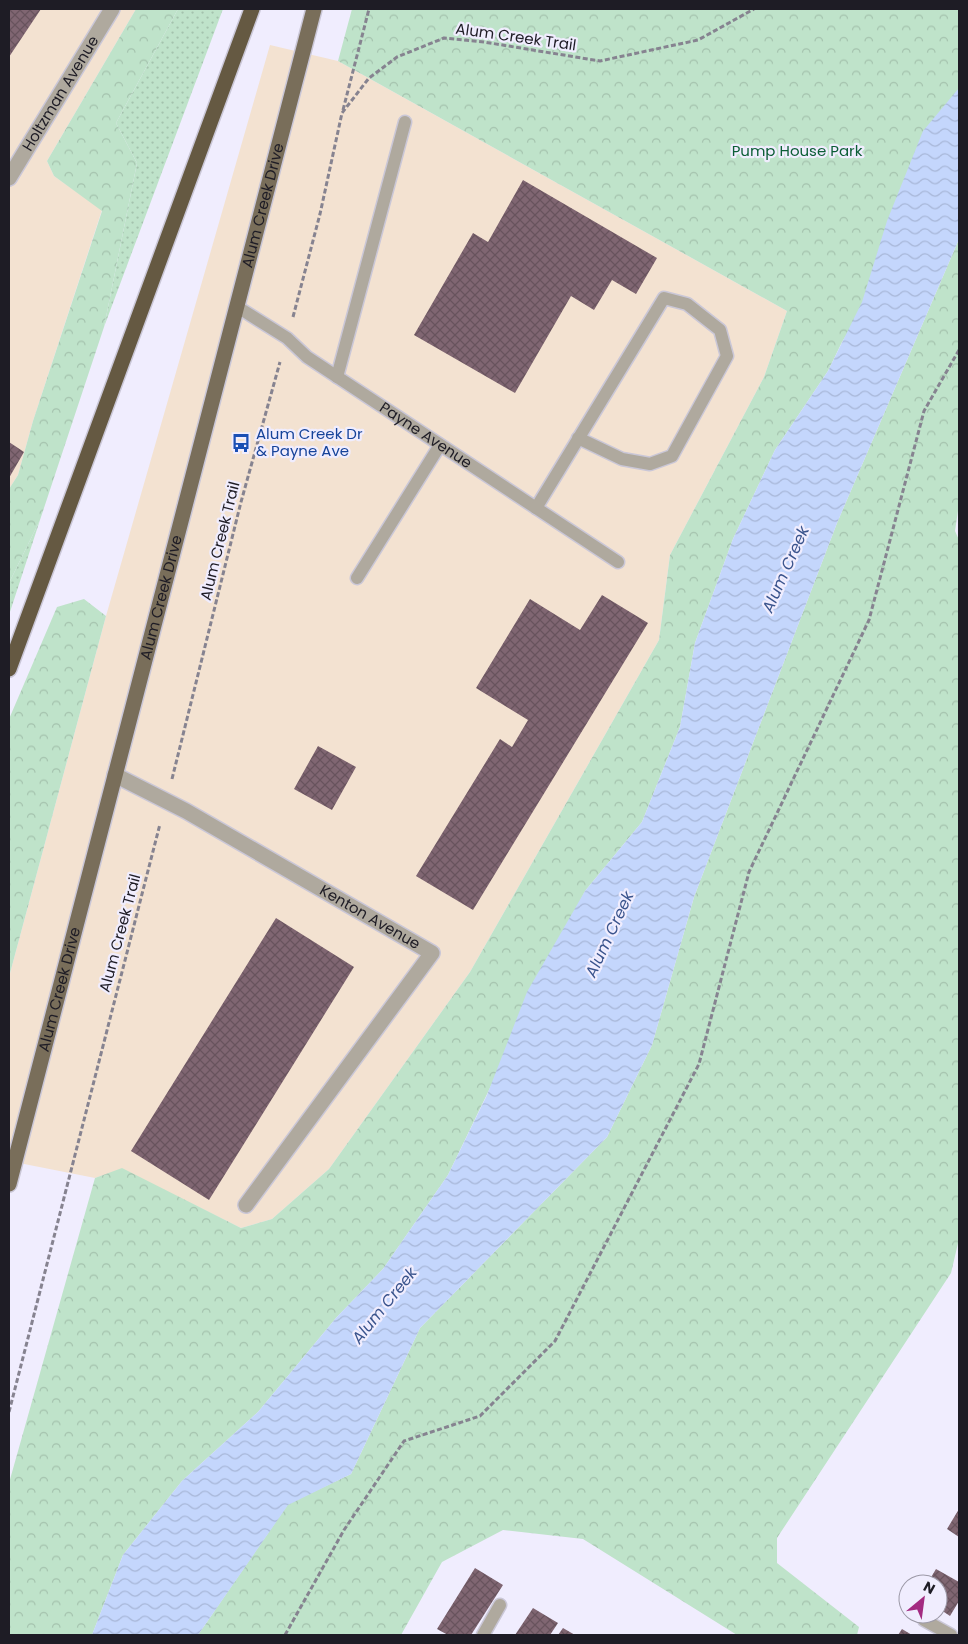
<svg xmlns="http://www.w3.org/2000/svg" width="968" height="1644" viewBox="0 0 968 1644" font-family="Poppins,sans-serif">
	<defs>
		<pattern id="grass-dots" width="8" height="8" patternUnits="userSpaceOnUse" patternTransform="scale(1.25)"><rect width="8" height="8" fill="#bfe3ca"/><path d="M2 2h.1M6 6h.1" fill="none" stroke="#a4c2ad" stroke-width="1.8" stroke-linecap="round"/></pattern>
		<pattern id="forest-crowns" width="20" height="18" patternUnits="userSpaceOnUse" patternTransform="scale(1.25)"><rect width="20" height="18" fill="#bfe3ca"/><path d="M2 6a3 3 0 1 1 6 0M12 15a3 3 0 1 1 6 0" fill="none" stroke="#a4c2ad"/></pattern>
		<pattern id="water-waves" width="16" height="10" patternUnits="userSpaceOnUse" patternTransform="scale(1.25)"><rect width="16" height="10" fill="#c4d6fc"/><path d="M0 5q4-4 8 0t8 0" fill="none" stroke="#a8b7d8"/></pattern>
		<pattern id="building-cross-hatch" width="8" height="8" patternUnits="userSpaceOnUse" patternTransform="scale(1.25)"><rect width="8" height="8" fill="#806672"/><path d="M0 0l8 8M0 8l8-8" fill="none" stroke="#68535d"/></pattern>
	</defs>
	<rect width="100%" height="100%" fill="#f0edfe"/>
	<path fill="#f3e2d1" d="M9,9H136L47,161L54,176L102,210L33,421L18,475L9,489Z
		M270,45L338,61L787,311L764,377L670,555L659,640L470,972L329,1169L272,1219L241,1228L122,1169L95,1178L9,1161V977L106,616Z"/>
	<path fill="url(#grass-dots)" d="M178,9H223L104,327L137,163L116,123Z
		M40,520L9,615V583Z"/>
	<path fill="url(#forest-crowns)" d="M136,9H178L116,123L137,163L104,327L40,520L9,583V489L18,475L33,421L102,211L54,176L47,161Z
		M352,9H959V156L842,342L828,371L775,450L733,539L695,643L680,727L642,822L585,891L448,1175L383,1269L336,1318L258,1412L182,1481L123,1555L92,1635H9V1483L95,1178L122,1168L241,1228L272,1219L329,1169L470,972L659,640L670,555L764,377L787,311L338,61Z
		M959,239V504L955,531L959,540V1239L951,1273L777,1538V1563L859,1627L857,1635H737L583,1539L503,1530L442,1562L401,1635H198L288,1504L351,1474L420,1328L607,1137L652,1045L694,897L837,523Z
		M84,599L106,616L9,977V719L57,607Z"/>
	<path fill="url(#water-waves)" d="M959,88V239L837,523L694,897L652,1045L607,1137L420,1328L351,1474L288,1505L198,1635H92L123,1555L182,1481L258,1412L336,1318L383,1269L448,1175L487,1095L527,992L585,891L642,822L680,727L695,643L733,539L775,450L828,371L862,302L887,221L923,131Z"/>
	<path fill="url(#building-cross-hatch)" d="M9,9H41L9,57Z
		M523,180L657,258L636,294L612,280L594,310L571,296L515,393L414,335L473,233L488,242Z
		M9,442L24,452L9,478Z
		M602,595L648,623L473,910L416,876L500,739L512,747L528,720L476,688L530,599L580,630Z
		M318,746L356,767L332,810L294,789Z
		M276,918L354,967L209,1200L131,1151Z
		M959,1509V1537L947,1529Z
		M475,1568L503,1585L471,1635H448L437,1629Z
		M936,1569L959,1582V1601L950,1616L938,1608V1584H927Z
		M533,1608L558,1623L550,1635H515Z
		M563,1628L575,1635H558Z
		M902,1629L912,1635H898Z"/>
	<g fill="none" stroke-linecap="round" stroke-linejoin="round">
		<g stroke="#cac7d7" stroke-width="15">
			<g id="lane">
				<path id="s1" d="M236,306L287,338L307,357L618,562"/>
				<path d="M337,377L405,122"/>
				<path d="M536,508L664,298L687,304L720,330L727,356L672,456L650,464L622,459L578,438"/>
				<path d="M357,578L440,445"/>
				<path d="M924,1620L951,1635"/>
				<path d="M483,1635L500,1605"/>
			</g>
		</g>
		<g stroke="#cac7d7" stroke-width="18">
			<g id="street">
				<path id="s2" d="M9,178L112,9"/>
				<path id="s3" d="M115,775L186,811L432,953L246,1205"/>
			</g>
		</g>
		<g stroke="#cac7d7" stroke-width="18">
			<g id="primary">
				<path id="s4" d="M9,1184L314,9"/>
			</g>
		</g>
		<g stroke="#cac7d7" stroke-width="18">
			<path id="highway" d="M9,669L252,9"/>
		</g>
		<path stroke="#868390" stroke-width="3" stroke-dasharray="5 2.5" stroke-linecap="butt" d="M343,110L369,9
			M293,317L320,214L342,113L369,78L397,57L444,38L484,42L600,61L698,40L754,9
			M172,779L241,502L280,362
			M9,1412L160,824
			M285,1635L344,1530L404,1441L480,1416L555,1341L699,1064L749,872L869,620L924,411L959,350"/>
		<use href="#lane" stroke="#afa99e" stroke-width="12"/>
		<use href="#street" stroke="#afa99e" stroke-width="15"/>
		<use href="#primary" stroke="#796e5a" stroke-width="15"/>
		<use href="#highway" stroke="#655942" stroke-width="15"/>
	</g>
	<defs>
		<g id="bus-bare" transform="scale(1.5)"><path d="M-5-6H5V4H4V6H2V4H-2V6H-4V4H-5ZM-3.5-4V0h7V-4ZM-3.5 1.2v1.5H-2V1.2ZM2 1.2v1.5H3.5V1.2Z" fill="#1a4fb4" stroke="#f0edfe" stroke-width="2.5" paint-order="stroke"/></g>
	</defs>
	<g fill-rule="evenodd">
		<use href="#bus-bare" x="241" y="443"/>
	</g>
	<g text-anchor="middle" stroke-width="4.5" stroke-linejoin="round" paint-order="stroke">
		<g font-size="15" fill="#1e1c25" stroke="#f0edfe">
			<text transform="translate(516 37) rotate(8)" y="5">Alum Creek Trail</text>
			<text dy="5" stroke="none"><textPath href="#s2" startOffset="99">Holtzman Avenue</textPath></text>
			<text dy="5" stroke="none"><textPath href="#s4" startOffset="1011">Alum Creek Drive</textPath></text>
			<text dy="5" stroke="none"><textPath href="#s1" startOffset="230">Payne Avenue</textPath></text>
			<text transform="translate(220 541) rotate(-76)" y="5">Alum Creek Trail</text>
			<text dy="5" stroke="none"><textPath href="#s4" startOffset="606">Alum Creek Drive</textPath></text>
			<text dy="5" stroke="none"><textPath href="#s3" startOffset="292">Kenton Avenue</textPath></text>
			<text transform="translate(120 933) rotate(-75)" y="5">Alum Creek Trail</text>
			<text dy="5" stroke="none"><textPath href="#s4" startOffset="201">Alum Creek Drive</textPath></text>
		</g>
		<g font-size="15" fill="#0c5e36" stroke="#f0edfe">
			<text x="797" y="156">Pump House Park</text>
		</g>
		<g font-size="15" fill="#164399" stroke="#f0edfe" text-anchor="start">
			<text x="256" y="439">Alum Creek Dr<tspan x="256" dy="17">&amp; Payne Ave</tspan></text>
		</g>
		<g font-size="16" font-style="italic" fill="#3a548d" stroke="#f0edfe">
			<text transform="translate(785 569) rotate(-66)" y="6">Alum Creek</text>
			<text transform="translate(609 934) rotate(-65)" y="6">Alum Creek</text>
			<text transform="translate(384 1305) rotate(-51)" y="6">Alum Creek</text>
		</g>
	</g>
	<rect width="968" height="1644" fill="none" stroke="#1e1c25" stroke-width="20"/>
	<g transform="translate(923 1599) rotate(29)"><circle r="24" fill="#f0edfe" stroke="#9c99a7"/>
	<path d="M0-4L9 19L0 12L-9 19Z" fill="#a32a81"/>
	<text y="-8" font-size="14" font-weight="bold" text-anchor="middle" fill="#1e1c25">N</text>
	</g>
</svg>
